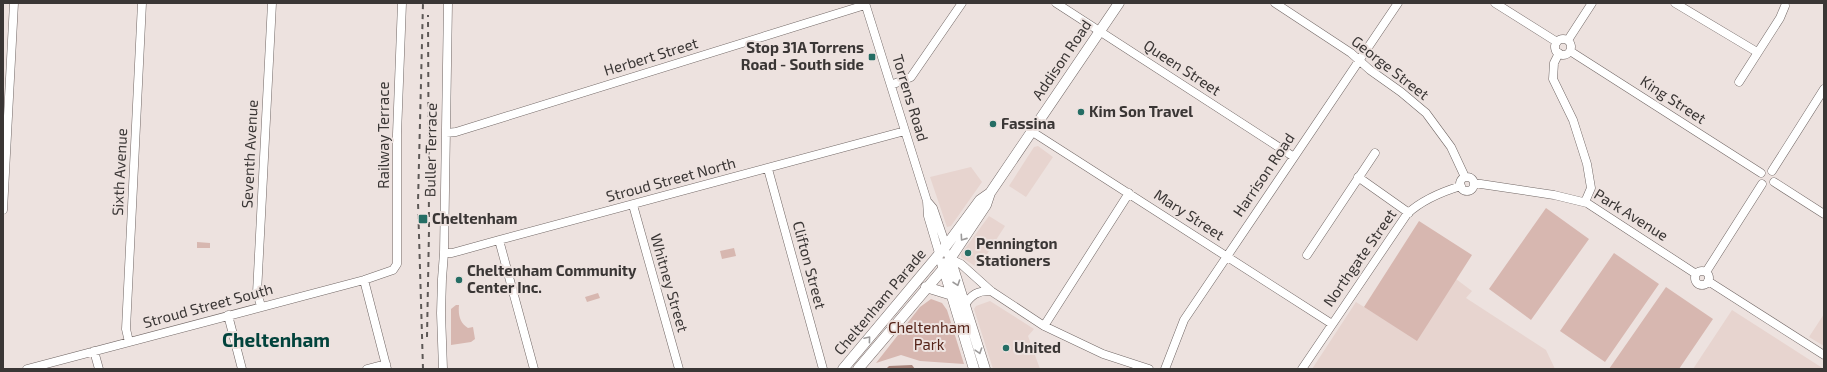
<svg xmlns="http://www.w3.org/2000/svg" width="1827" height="372" viewBox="0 0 1827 372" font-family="'Exo 2',sans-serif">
	<rect width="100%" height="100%" fill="#ede2df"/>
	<path fill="#e7d4cf" d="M1038,146L1053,157L1026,197L1009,186L1034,147Z
		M971,167L982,182L951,226L947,227L930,177Z
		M989,216L1005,226L978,268L961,257V254Z
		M1456,279L1472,291L1466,298L1546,350L1555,369H1312L1356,302L1417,340Z
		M990,301L1034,329L1028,336L1040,369H993L974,309L976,306Z
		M1732,310L1824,369H1693Z
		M1824,314V346L1809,337Z"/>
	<path fill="#d7b7b0" d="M1546,208L1589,239L1531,320L1489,289Z
		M1419,221L1472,255L1417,341L1364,307Z
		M197,242L210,243V248H197Z
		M734,248L736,256L722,259L720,251Z
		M1614,253L1659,284L1605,362L1560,331Z
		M1666,287L1713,319L1679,369H1609Z
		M598,293L600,298L587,302L585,297Z
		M931,299L942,303L947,310L964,364L920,361L901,355L876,363L920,307Z
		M456,305H459C458,315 460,323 468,328L473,327L475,339L471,342L451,345V309Z"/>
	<path fill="#aa867d" d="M912,365L915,369H886L889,366Z"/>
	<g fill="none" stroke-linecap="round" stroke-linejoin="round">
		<g stroke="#716765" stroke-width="9">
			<path id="minor" d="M865,3L927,201L928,216L939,253
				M1056,3L1294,157
				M1275,3L1351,53L1370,70L1401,92L1426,113L1451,147L1465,177
				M1495,3L1557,42
				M1675,3L1757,52
				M1555 47a8 8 0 1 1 16 0a8 8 0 1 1-16 0Z
				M1568,40L1592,3
				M1570,51L1761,173
				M1559,53L1554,63L1553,79L1573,120L1587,164L1591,188L1585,202
				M1739,82L1780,18L1785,6
				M891,85L911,77L962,3
				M1031,131L1332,324
				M446,133L456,132L865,5
				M768,169L823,369
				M1772,171L1824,89
				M1358,177L1409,213
				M1460 184a7 7 0 1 1 14 0a7 7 0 1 1-14 0Z
				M1774,182L1824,214
				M1474,183L1554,195L1587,203L1696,274
				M927,201L933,208L946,246
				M633,205L679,369
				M3,210L14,3
				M499,240L534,369
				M444,253H452L499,240L905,131
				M1307,255L1375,153
				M950,259L961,264L991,291L1044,326L1103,354L1149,369
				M1695 278a7 7 0 1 1 14 0a7 7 0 1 1-14 0Z
				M1706,272L1762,184
				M364,280L387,369
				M1708,281L1824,355
				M261,306L257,293L272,3
				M964,306C971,295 978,290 991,291
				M228,315L242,369
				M1044,326L1129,193
				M129,342L126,329L142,3
				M94,351L99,369
				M27,369L364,280L393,270L397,264V134L402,3
				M367,369L386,364
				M443,369L441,313L442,279L444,253L448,3
				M1165,369L1184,320L1398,3
				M1302,369L1407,214C1422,200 1441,192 1461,186"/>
		</g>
		<g stroke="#716765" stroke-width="11">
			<path id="major" d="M949,255L985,369
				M942,263L974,369
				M926,287L952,295
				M843,369L946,246L980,200L990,193
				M858,369L944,268L986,205L990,193L1119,3"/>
		</g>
		<use href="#minor" stroke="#fff" stroke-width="8"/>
		<use href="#major" stroke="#fff" stroke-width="10"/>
		<path stroke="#5d5856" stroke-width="2" stroke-dasharray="5 5" stroke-linecap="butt" d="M427,337L429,229L428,15
			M423,369L418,202L423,3"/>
	</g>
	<defs><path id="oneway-chevron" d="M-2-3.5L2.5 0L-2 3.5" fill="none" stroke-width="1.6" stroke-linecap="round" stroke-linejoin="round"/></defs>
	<g stroke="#9c9a9a">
		<use href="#oneway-chevron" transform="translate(963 238) rotate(125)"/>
		<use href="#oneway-chevron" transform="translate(957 283) rotate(71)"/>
		<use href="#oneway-chevron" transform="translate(868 339) rotate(-50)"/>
		<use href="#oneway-chevron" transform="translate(979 351) rotate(72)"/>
	</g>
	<g fill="#256d64" stroke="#ede2df" stroke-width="1.5">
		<rect x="868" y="53" width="8" height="8" rx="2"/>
		<circle cx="1081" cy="112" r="4"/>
		<circle cx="993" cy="124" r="4"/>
		<rect x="418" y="214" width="10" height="10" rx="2"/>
		<circle cx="968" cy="253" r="4"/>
		<circle cx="459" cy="280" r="4"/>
		<circle cx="1006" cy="348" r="4"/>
	</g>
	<g text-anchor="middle" stroke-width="4" stroke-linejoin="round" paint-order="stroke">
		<g font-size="15" font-weight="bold" fill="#3a3635" stroke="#ede2df" text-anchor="start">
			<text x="864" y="53" text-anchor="end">Stop 31A Torrens<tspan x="864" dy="17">Road - South side</tspan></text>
			<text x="1089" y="117">Kim Son Travel</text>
			<text x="1001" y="129">Fassina</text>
			<text x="432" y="224">Cheltenham</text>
			<text x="976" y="249">Pennington<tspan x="976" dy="17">Stationers</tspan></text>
			<text x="467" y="276">Cheltenham Community<tspan x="467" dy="17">Center Inc.</tspan></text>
			<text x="1014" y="353">United</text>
		</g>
		<g font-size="15" fill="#3a3635" stroke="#ede2df">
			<text transform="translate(651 57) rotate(-17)" y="5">Herbert Street</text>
			<text transform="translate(1062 60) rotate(-56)" y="5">Addison Road</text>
			<text transform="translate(1182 68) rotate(33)" y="5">Queen Street</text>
			<text transform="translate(1390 68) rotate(38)" y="5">George Street</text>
			<text transform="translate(910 98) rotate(73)" y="5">Torrens Road</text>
			<text transform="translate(1673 100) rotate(33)" y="5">King Street</text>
			<text transform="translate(384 135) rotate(-90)" y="5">Railway Terrace</text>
			<text transform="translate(431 150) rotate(-89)" y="5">Buller Terrace</text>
			<text transform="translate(250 154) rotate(-87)" y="5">Seventh Avenue</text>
			<text transform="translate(120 172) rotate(-87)" y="5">Sixth Avenue</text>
			<text transform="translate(1264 175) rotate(-56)" y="5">Harrison Road</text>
			<text transform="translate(671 180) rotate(-15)" y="5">Stroud Street North</text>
			<text transform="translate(1189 215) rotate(33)" y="5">Mary Street</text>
			<text transform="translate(1631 215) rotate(32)" y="5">Park Avenue</text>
			<text transform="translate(1360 258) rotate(-55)" y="5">Northgate Street</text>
			<text transform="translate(809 265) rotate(75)" y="5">Clifton Street</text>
			<text transform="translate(669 283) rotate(74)" y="5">Whitney Street</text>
			<text transform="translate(880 302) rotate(-50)" y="5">Cheltenham Parade</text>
			<text transform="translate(208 306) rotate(-15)" y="5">Stroud Street South</text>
		</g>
		<g font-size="15" fill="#562419" stroke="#ede2df">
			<text x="929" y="333">Cheltenham<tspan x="929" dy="17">Park</tspan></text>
		</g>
		<g font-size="19" font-weight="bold" fill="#02433c" stroke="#ede2df">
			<text x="276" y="347">Cheltenham</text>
		</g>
	</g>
	<rect width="1827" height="372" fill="none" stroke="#3a3635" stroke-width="8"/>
</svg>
